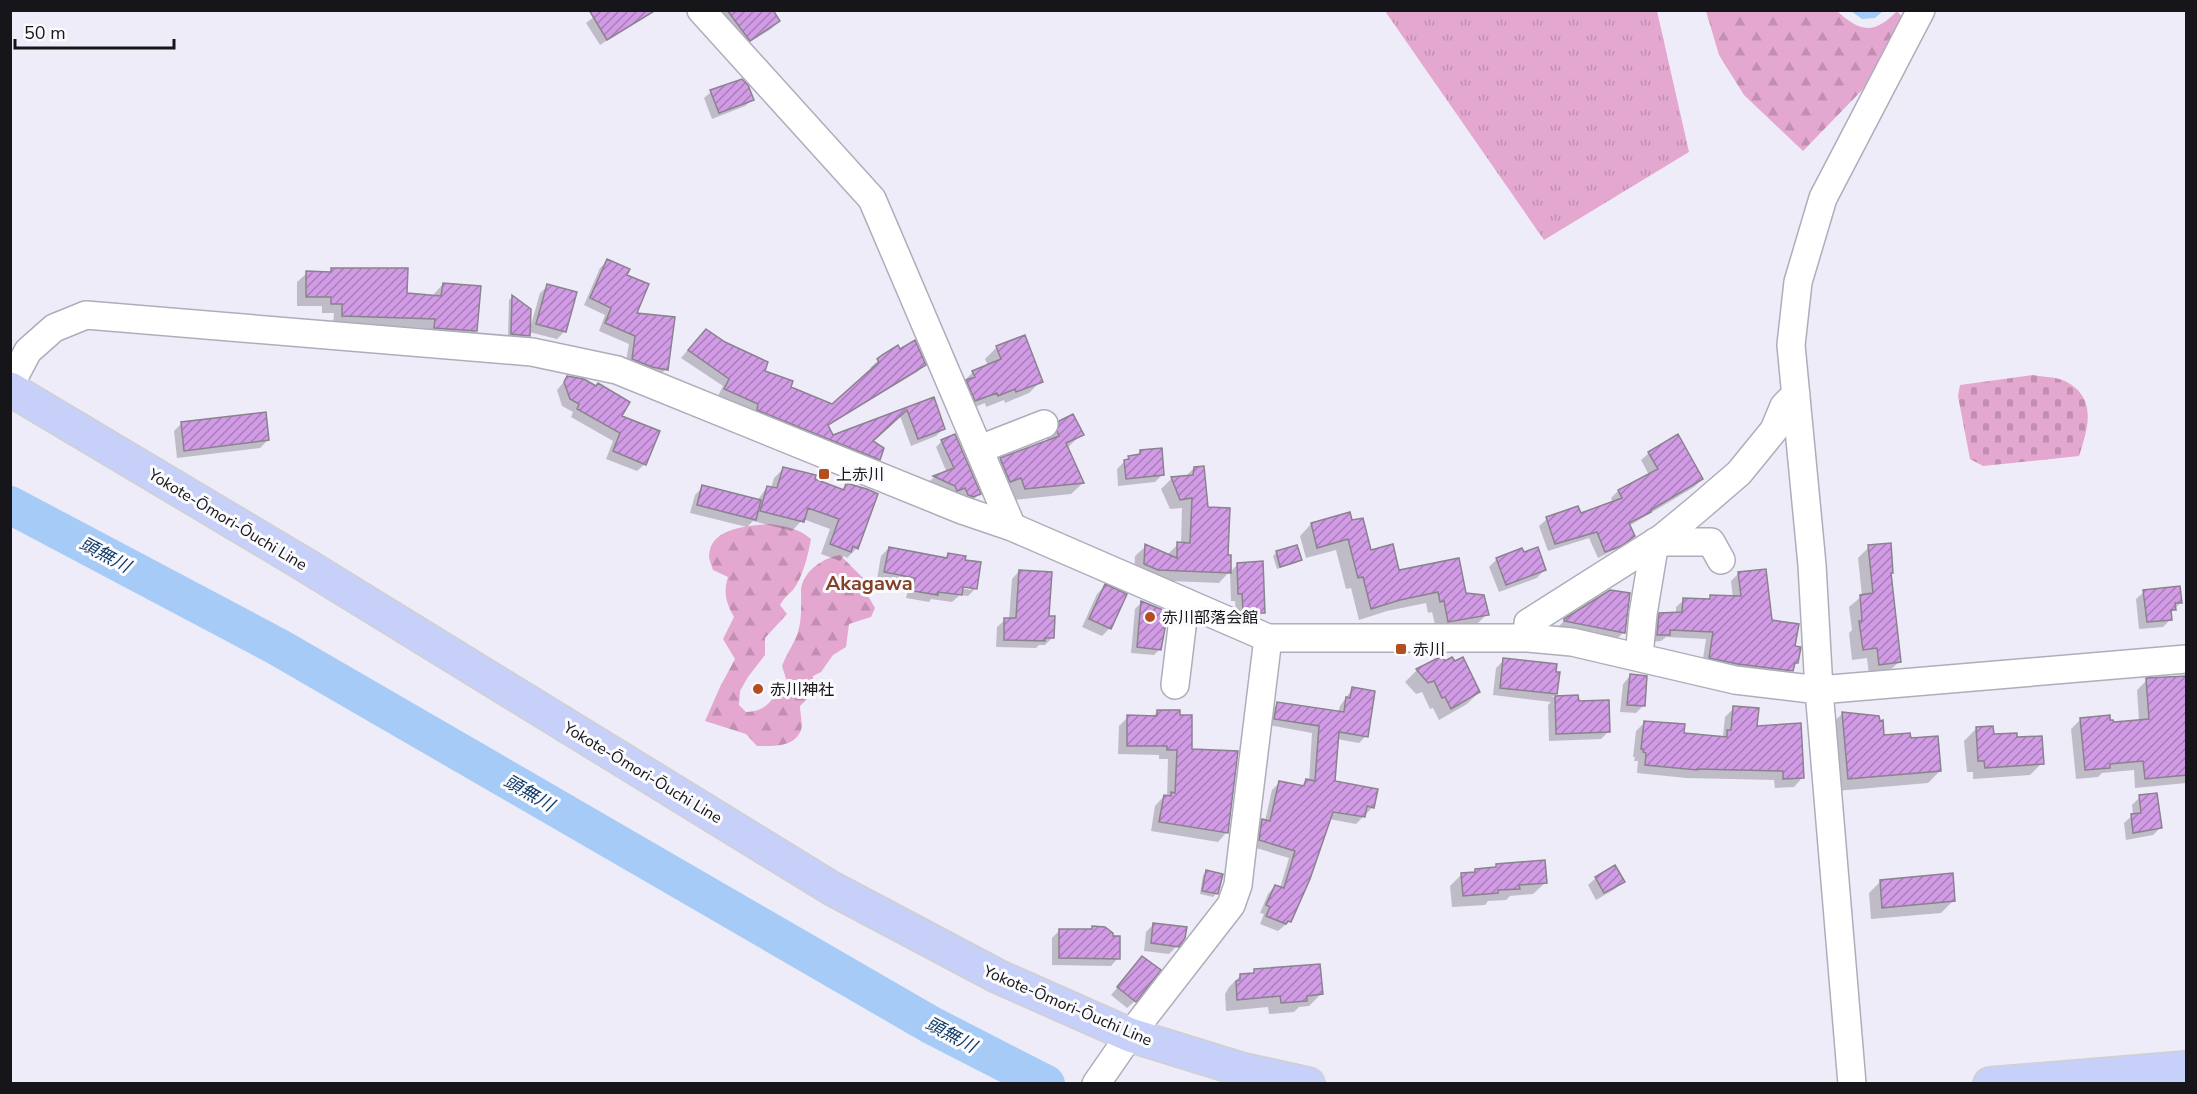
<svg xmlns="http://www.w3.org/2000/svg" width="2197" height="1094" viewBox="0 0 2197 1094" font-family="'Nunito Sans','Noto Sans JP',sans-serif">
	<defs>
		<pattern id="grass-tufts" width="24" height="20" patternUnits="userSpaceOnUse" patternTransform="scale(1.5)"><rect width="24" height="20" fill="#e3a7d0"/><path d="M3 7l-1-3M5 7V3M7 7l1-3M15 17l-1-3M17 17v-4M19 17l1-3" fill="none" stroke="#c28fb2"/></pattern>
		<pattern id="forest-firs" width="22" height="20" patternUnits="userSpaceOnUse" patternTransform="scale(1.5)"><rect width="22" height="20" fill="#e3a7d0"/><path d="M5 1l3.5 6h-7zM16 11l3.5 6h-7z" fill="#c28fb2"/></pattern>
		<pattern id="cemetery-stones" width="16" height="16" patternUnits="userSpaceOnUse" patternTransform="scale(1.5)"><rect width="16" height="16" fill="#e3a7d0"/><path d="M2 7V4a2 2 0 0 1 4 0v3zM10 15v-3a2 2 0 0 1 4 0v3z" fill="#c28fb2"/></pattern>
		<pattern id="building-hatch" width="6" height="6" patternUnits="userSpaceOnUse" patternTransform="scale(1.5)"><rect width="6" height="6" fill="#d19be6"/><path d="M-1 1l2-2M0 6l6-6M5 7l2-2" fill="none" stroke="#a97dba"/></pattern>
	</defs>
	<rect width="100%" height="100%" fill="#efecfa"/>
	<path fill="url(#grass-tufts)" d="M1385,11H1657L1689,152L1544,240Z"/>
	<path fill="url(#forest-firs)" d="M1706,11H1837C1860,32 1874,35 1897,11L1903,18L1886,54L1867,85L1803,151L1744,95L1719,55Z
		M769,524C785,526 798,528 811,539C808,555 803,577 793,590C788,595 784,598 780,605L787,614L765,638V655L748,677L740,691L739,705L746,712C771,711 770,696 788,685L782,666C787,652 796,642 799,628C802,616 801,602 801,590C803,571 823,558 840,555L863,578L867,594L875,608L871,617L849,624L846,647L833,655L821,672L813,676V693L800,706C800,713 803,725 801,730C794,748 773,746 757,746L746,734L705,721L720,687L735,659L723,639L734,617C726,603 723,593 728,577L713,570C712,566 709,560 709,556C710,527 749,526 769,524Z"/>
	<path fill="url(#cemetery-stones)" d="M2033,375C2043,377 2057,377 2065,381C2098,398 2088,428 2079,456L1983,466L1970,459L1958,396L1960,385Z"/>
	<path fill="#a6cbf6" d="M1851,11H1883L1875,18L1862,19Z"/>
	<path fill="#0003" fill-rule="evenodd" d="M603,10H655L600,45L586,23Z
		M714,10H746L779,21L771,29L742,47Z
		M711,92L752,100L745,106L712,119L704,98Z
		M607,261L625,276L634,314L666,369L659,376L625,366L629,344L599,331L605,315L584,305L600,268Z
		M332,270L405,294L433,297L434,294L443,284L476,331L466,340L426,337V328L333,325L334,313H322V306H297V282L307,273H328Z
		M548,286L565,331L557,339L529,332L525,339L508,337L509,300L512,297L530,328L540,293Z
		M698,338L762,372L789,388L832,406L872,370L870,368L883,356L900,351L924,365L917,372L827,426L832,437L933,399L944,428L936,436L911,446L900,416L871,441L879,459L872,466L718,396L723,386L681,358Z
		M997,347L1041,381L1029,393L1005,403L1004,400L986,407L985,403L963,412L961,384L973,372L988,366L985,359Z
		M568,377L620,416L645,464L637,471L606,459L613,441L571,417L573,412L562,406L557,390Z
		M1060,422L1082,434L1067,448L1083,483L1071,494L1013,500L989,471L1001,459L1047,442L1048,434Z
		M182,423L268,440L260,448L177,458L174,431Z
		M942,441L979,494L973,500L962,502L959,493L951,497L928,483L934,477L947,473L936,447Z
		M1140,452L1163,474L1155,482L1118,486L1117,469L1129,457L1136,456Z
		M1649,453L1702,479L1694,487L1629,526L1633,536L1626,544L1598,558L1589,538L1548,551L1539,526L1547,519L1580,515L1613,503L1611,498L1618,491L1649,475L1641,460Z
		M784,468L841,490L846,485L857,548L847,558L844,556L840,561L821,554L830,529L803,519L792,531L753,521L747,527L690,513L695,495L703,487L757,501L767,487L771,488L774,478Z
		M1194,468L1206,508L1227,556L1229,572L1219,583L1147,580L1134,574L1135,556L1146,546L1167,555L1178,544H1181L1182,508L1170,509L1161,489L1171,479L1185,477Z
		M1351,522L1370,552L1398,572L1465,594L1487,614L1475,626L1437,633L1432,612L1428,613L1426,603L1387,611L1359,620L1351,588L1346,589L1336,550L1306,558L1300,536L1311,524Z
		M1869,547L1892,573L1889,575L1899,662L1888,672L1869,675L1867,658L1852,660L1849,633L1852,630L1849,607L1862,596L1858,558Z
		M889,548L944,559L948,555L963,561L976,588L968,596L960,595L952,602L931,599L929,602L906,598L909,585L877,579L881,556ZM955,587H971V590Z
		M1276,553L1300,560L1296,563L1277,569L1273,556Z
		M1497,559L1544,570L1537,578L1499,592L1489,567Z
		M1238,564L1263,612L1256,620L1236,618L1235,601H1231L1230,572Z
		M1019,571L1048,617L1053,637L1045,645H1039L1036,648L996,647L997,627L1005,620H1009L1012,579Z
		M1739,573L1797,662L1785,678L1702,665L1706,639L1666,637L1661,641L1650,642L1652,622L1660,615L1676,614V607L1684,600L1707,601L1711,597L1733,598L1731,581Z
		M1105,586L1110,628L1102,636L1082,627L1097,594Z
		M2144,592L2181,602L2170,614L2171,619L2163,627L2139,629L2136,599Z
		M1141,603L1160,649L1154,655L1131,653L1135,609Z
		M1565,620L1624,632L1616,640L1557,628Z
		M1441,658L1479,692L1467,704L1439,720L1433,708L1430,709L1422,692L1416,694L1405,682L1417,670Z
		M1504,660L1556,694L1552,697H1577V703L1608,732L1601,739L1549,741L1548,705L1551,702L1493,695L1496,668Z
		M1630,676L1643,706L1636,713L1620,712L1623,684Z
		M2186,676V783L2135,788L2134,770L2102,773L2098,777L2076,779L2071,729L2081,719L2112,724L2139,721L2137,690L2147,680Z
		M1353,688L1366,736L1359,743L1337,739L1334,782L1373,807L1356,824L1329,819L1290,921L1278,931L1260,924L1264,914L1260,913L1268,894L1275,886L1280,888L1289,858L1253,847L1255,827L1262,820L1265,821L1272,790L1279,783L1300,787L1306,781L1309,782L1312,733L1268,725L1270,711L1278,704L1338,713L1340,706Z
		M1734,708L1803,777L1794,787L1775,788L1774,780L1686,778L1637,773L1638,761H1634L1635,757H1633L1636,731L1645,722L1682,734L1721,738L1723,736L1725,717Z
		M1158,711L1190,750L1227,832L1218,842L1151,831L1155,806L1164,796L1167,797L1168,759H1159V755L1118,754L1119,726L1128,717H1152Z
		M1842,714L1883,737L1910,740L1940,771L1928,783L1836,791L1830,725Z
		M1976,729L1992,736L2016,739L2042,763L2030,775L1973,779V772H1967L1964,741Z
		M2140,797L2160,828L2153,835L2126,840L2124,823L2133,815L2132,805Z
		M1496,866L1545,883L1533,894L1510,896L1506,900L1488,901L1485,905L1452,907L1450,886L1462,874H1472L1475,870L1493,869Z
		M1207,872L1217,893L1213,897L1200,894L1203,875Z
		M1596,878L1623,881L1615,889L1596,900L1588,885Z
		M1881,881L1953,901L1941,913L1871,919L1869,893Z
		M1154,924L1177,946L1169,954L1144,951L1146,932Z
		M1092,928L1111,938L1118,958L1111,966L1052,965V938L1060,930L1089,931Z
		M1142,958L1135,1001L1127,1008L1111,995Z
		M1255,971L1321,994L1309,1006L1299,1007L1294,1012L1269,1014L1268,1007L1226,1011L1225,994L1229,987L1241,975H1251Z"/>
	<g fill="none" stroke-linecap="round" stroke-linejoin="round">
		<path stroke="#a6cbf6" stroke-width="38" d="M10,505L278,647L931,1025L1046,1084"/>
	</g>
	<path fill="url(#building-hatch)" stroke="#8a828d" stroke-width="1.5" d="M589,10H656L607,40Z
		M727,10H773L780,21L750,41Z
		M742,79L748,85L754,100L719,113L710,90Z
		M607,259L630,269L627,275L649,284L637,313L675,317L668,370L652,367L632,359L635,336L605,323L611,308L590,298Z
		M331,268H408L407,293L441,296L443,283L481,286L477,331L434,328L435,319L342,316V304H331V297H306V271L331,272Z
		M547,284L577,292L566,332L536,324Z
		M512,295L531,309L530,336L511,334Z
		M706,329L725,342L768,362L765,371L793,381L791,387L832,404L879,362L877,359L882,355L898,345L900,349L915,340L926,365L828,425L833,435L934,397L945,429L918,439L907,410L873,441L884,448L880,460L757,410L758,404L724,389L729,379L688,350Z
		M1025,335L1043,382L1016,392L1015,389L998,396L997,393L975,401L966,380L975,377L972,371L1001,359L996,346Z
		M567,376L584,379L596,386L598,383L630,402L622,416L660,431L646,465L613,451L620,433L577,409L579,404L570,399L564,382Z
		M266,412L269,440L184,451L181,422Z
		M1073,414L1084,435L1066,443L1084,483L1025,489L1021,478L1010,482L1000,458L1059,436L1057,431L1059,421Z
		M955,434L981,494L973,497L968,495L965,488L957,491L955,486L933,476L954,468L941,440Z
		M1678,434L1703,479L1651,510V512L1629,523L1635,536L1621,546L1605,552L1597,532L1555,544L1546,517L1578,506L1581,513L1622,498L1618,490L1658,469L1648,452Z
		M1162,448L1164,475L1126,479L1124,460L1129,459L1128,456L1140,454V450Z
		M1204,466L1208,507L1230,508L1228,555H1231V573L1158,570L1144,564L1145,544L1177,558V542L1190,543L1192,498L1180,500L1171,477L1193,475L1194,467Z
		M783,467L816,475L815,479L844,490L846,483L867,489L878,494L858,549L853,546L851,552L830,544L839,519L808,508L804,522L760,511L767,486L777,488Z
		M702,485L761,500L756,520L697,505Z
		M1350,512L1352,520L1363,518L1371,550L1393,544L1399,570L1459,558L1466,593L1484,595L1489,615L1448,622L1444,601L1440,602L1438,592L1400,600L1371,609L1363,577L1358,578L1348,539L1317,548L1311,523Z
		M1891,543L1893,573H1891L1901,662L1879,665L1877,648L1863,650L1859,621H1862L1860,595L1873,593L1868,545Z
		M1297,545L1302,560L1280,567L1276,551Z
		M889,547L947,558L948,553L966,556L965,560L981,562L977,589L963,587L962,595L938,592V595L913,591L915,578L884,572Z
		M1538,547L1546,570L1506,585L1496,558L1522,548L1524,552Z
		M1263,561L1265,613H1250L1243,610L1242,594H1238L1237,563Z
		M1766,569L1772,620L1799,624L1795,646L1801,647L1798,663H1795L1793,671L1738,664L1709,658L1713,632L1670,630V635H1657L1659,613L1682,612L1683,598L1710,599V595L1741,596L1738,572Z
		M1019,570L1052,572L1049,616H1055L1054,638H1045V641L1004,640V618H1016Z
		M1105,584L1127,594L1111,629L1089,619Z
		M2180,586L2182,603H2175L2176,610H2171L2172,620L2147,622L2143,590Z
		M1610,590L1630,593L1625,633L1564,621V619Z
		M1141,601L1168,612L1161,650L1137,647Z
		M1442,656L1445,661L1452,657L1455,661L1463,657L1480,692L1451,709L1445,697L1442,698L1434,681L1428,683L1416,669Z
		M1503,658L1557,664L1556,672H1560L1557,694L1500,688Z
		M1630,674L1647,676L1645,706L1627,705Z
		M2187,676V775L2145,779L2143,761L2110,764V768L2085,770L2080,718L2110,715V720H2113L2114,722L2149,719L2146,678Z
		M1352,687L1375,691L1368,737L1339,732L1335,781L1378,789L1374,808L1367,806L1365,817L1333,812L1310,879L1291,922L1288,921L1286,924L1266,916L1270,907L1266,905L1275,885L1284,888L1295,851L1259,840L1262,819L1270,821L1279,781L1304,786L1306,779L1315,781L1319,726L1274,719L1277,702L1344,712L1346,697L1350,698Z
		M1578,695L1579,701L1609,700L1610,732L1556,734L1555,696Z
		M1733,706L1759,708L1757,726L1801,723L1804,778L1783,779V771L1697,769V770L1645,765L1646,753L1643,752V749H1641L1644,721L1685,724L1684,733L1727,737V730H1731Z
		M1157,710H1180V715H1192V749L1238,751L1228,833L1159,822L1164,795L1171,796V792L1175,793L1177,750H1167V746H1127V715L1157,716Z
		M1842,712L1879,716L1880,721L1883,720L1884,735L1910,733L1911,738L1938,736L1941,771L1848,779Z
		M1993,726L1994,734L2017,733V737L2042,736L2044,764L1985,768L1984,761H1978L1976,727Z
		M2157,793L2162,828L2133,833L2131,814L2141,813L2139,795Z
		M1545,860L1547,883L1519,885L1520,889L1498,890V893L1463,896L1461,873L1475,872V869L1496,867V864Z
		M1615,865L1625,882L1604,893L1595,877Z
		M1206,870L1223,874L1218,894L1202,891Z
		M1953,873L1955,901L1882,908L1880,880Z
		M1153,923L1187,927L1185,938L1179,947L1151,943Z
		M1092,926L1105,927L1113,933V936H1120V959L1059,958V929H1092Z
		M1142,956L1161,970L1136,1002L1117,987Z
		M1320,964L1323,994L1307,996V1001L1281,1003L1280,996L1237,1000L1236,981L1240,980V974L1254,973V969Z"/>
	<g fill="none" stroke-linecap="round" stroke-linejoin="round">
		<g stroke="#b0adba" stroke-width="30">
			<path id="minor" d="M701,10L872,199L1012,527
				M10,385L28,351L54,328L86,315L532,352L617,370L962,510L1012,527L1268,638H1528L1572,642L1735,680L1819,690L2186,659
				M980,449L1044,424
				M1528,638V623L1662,538L1696,510L1739,473L1774,430L1784,406L1796,394
				M1639,656L1643,614L1655,542H1711L1721,560
				M1175,685L1185,602
				M1096,1084L1130,1035L1231,905L1238,885L1241,859L1268,638
				M1852,1084L1819,690L1812,565L1791,345L1798,282L1823,198L1921,10"/>
		</g>
		<g stroke="#d0d0d1" stroke-width="36">
			<path id="major" d="M10,389L302,563L831,888L999,977L1130,1035L1240,1069L1308,1084
				M1990,1084L2186,1068"/>
		</g>
		<use href="#minor" stroke="#fff" stroke-width="27"/>
		<use href="#major" stroke="#c7d0f8" stroke-width="33"/>
	</g>
	<g fill="#b34e20" stroke="#fbfbfe" stroke-width="2">
		<rect x="818" y="468" width="12" height="12" rx="3"/>
		<circle cx="1150" cy="617" r="6"/>
		<rect x="1395" y="643" width="12" height="12" rx="3"/>
		<circle cx="758" cy="689" r="6"/>
	</g>
	<g text-anchor="middle" stroke-width="6" stroke-linejoin="round" paint-order="stroke">
		<g font-size="16" fill="#16151a" stroke="#fbfbfe" text-anchor="start">
			<text x="836" y="480">上赤川</text>
			<text x="1162" y="623">赤川部落会館</text>
			<text x="1413" y="655">赤川</text>
			<text x="770" y="695">赤川神社</text>
		</g>
		<g font-size="16" fill="#16151a" stroke="#fbfbfe">
			<text transform="translate(228 519) rotate(31)" y="6">Yokote-Ōmori-Ōuchi Line</text>
			<text transform="translate(643 772) rotate(31)" y="6">Yokote-Ōmori-Ōuchi Line</text>
			<text transform="translate(1068 1005) rotate(23)" y="6">Yokote-Ōmori-Ōuchi Line</text>
		</g>
		<g font-size="18" font-style="italic" fill="#113c68" stroke="#fbfbfe">
			<text transform="translate(105 555) rotate(28)" y="6">頭無川</text>
			<text transform="translate(529 793) rotate(30)" y="6">頭無川</text>
			<text transform="translate(951 1035) rotate(28)" y="6">頭無川</text>
		</g>
		<g font-size="20" font-weight="bold" fill="#834125" stroke="#fbfbfe">
			<text x="869" y="590">Akagawa</text>
		</g>
	</g>
	<rect width="2197" height="1094" fill="none" stroke="#16151a" stroke-width="24"/>
	<path d="M15 39v9h159v-9" fill="none" stroke="#16151a" stroke-width="3"/>
	<text x="24" y="39" font-size="18" fill="#16151a" stroke="#fbfbfe" stroke-width="4.5" paint-order="stroke">50 m</text>
</svg>
